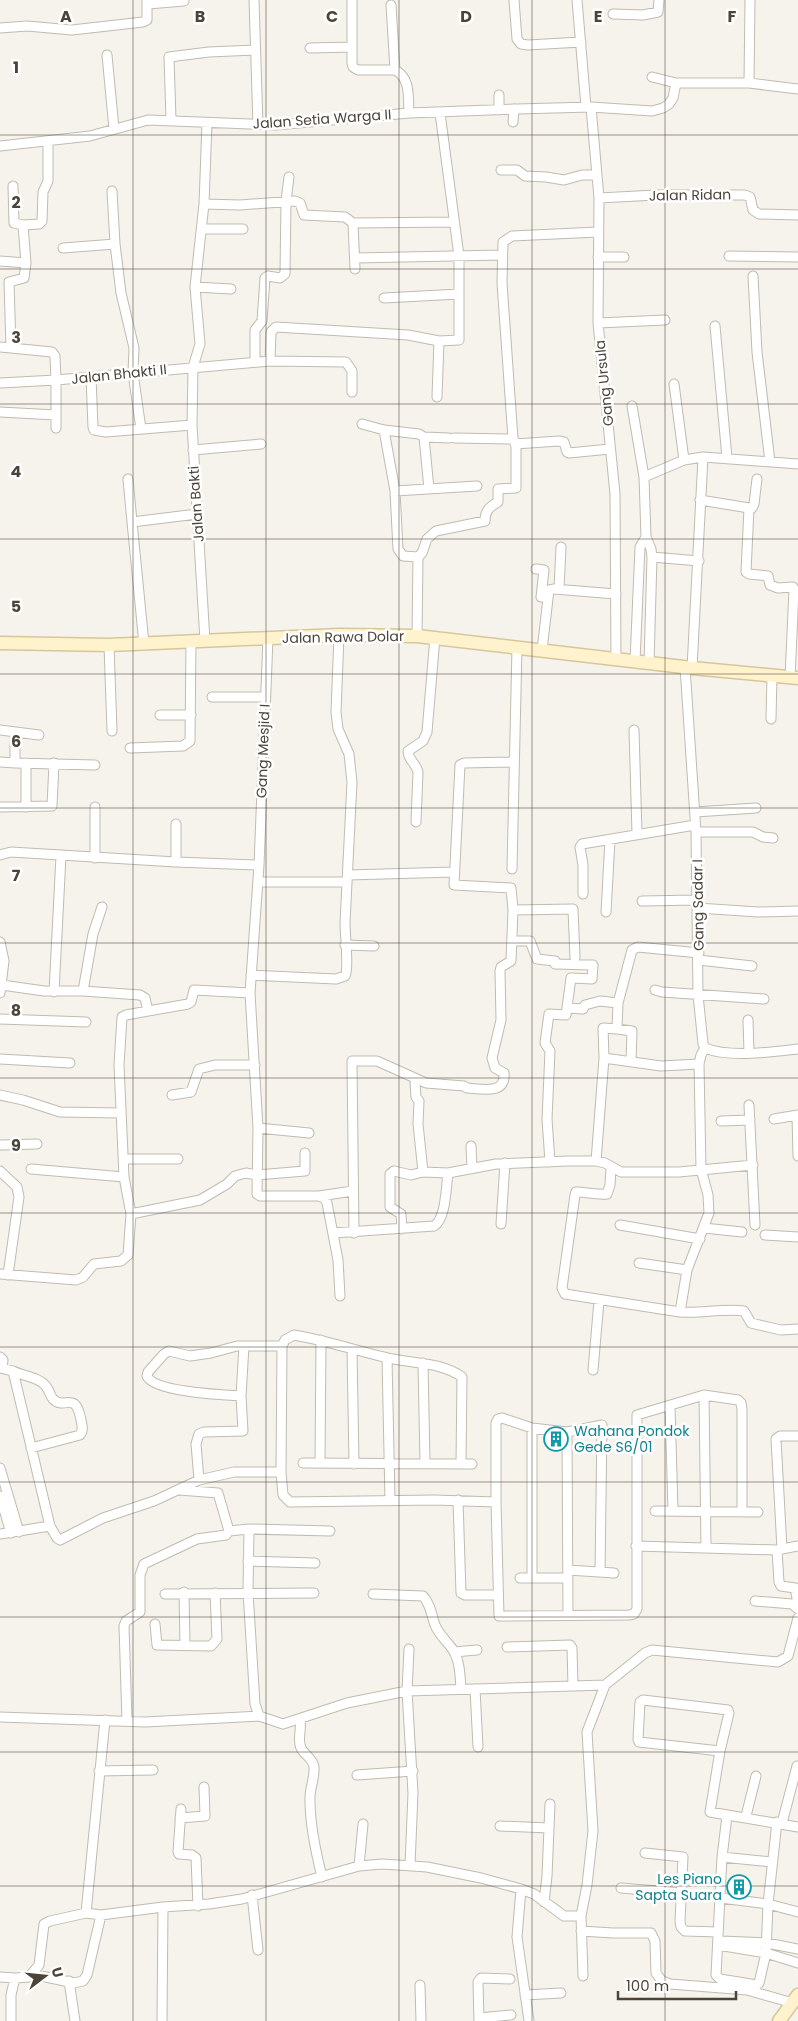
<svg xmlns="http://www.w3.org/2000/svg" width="798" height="2021" viewBox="0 0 798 2021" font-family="Poppins,sans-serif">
	<rect width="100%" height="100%" fill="#f6f3ec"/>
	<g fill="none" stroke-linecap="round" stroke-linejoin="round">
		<g stroke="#c2bbae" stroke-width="11">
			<path id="street" d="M254,0L258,125
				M352,0V63L353,67L358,70H395L391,5
				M514,0L517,39L521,44L528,45L581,42
				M577,0L586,107
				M148,4L184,1
				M613,14L643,15L658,12L659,0
				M0,28L27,26L72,30L143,22L147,20V0
				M310,48L352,47
				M107,55L114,129
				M395,70C411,78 408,98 409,113
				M652,77L676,83
				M749,83L750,0
				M591,107L599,198L598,323L615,494L616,659
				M499,110V95
				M171,120L169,57L209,52L255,50
				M513,122L514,109
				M0,146L90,136L148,120L276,125L409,113L517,109L591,107L652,111L663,108L669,104L673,98L676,83H749L798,89
				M501,170H517L525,176L546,177L564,180L582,175H597
				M112,191L115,244L121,293L134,348L133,373L141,429
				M599,198L656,195H745L750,197L753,210L759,214L798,215
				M204,204L240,205L295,201L300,203L304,215L345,217L353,223L355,269
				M353,223L454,222
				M23,225L39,224L42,221L43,192L48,181V142
				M202,229H243
				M63,248L115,244
				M729,256L798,257
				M598,257H624
				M355,258L502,255
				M0,261L26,263
				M753,276L757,352L770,462
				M195,287L231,289
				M384,298L459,294
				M598,323L665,320
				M715,326L727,458
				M0,347L11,348L9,282L24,278L26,263L23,225L14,223L13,186
				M11,348L52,352L55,356L56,380L270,361L346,362L352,371V392
				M270,361L271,332L276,327L408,335L439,341L459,340V256L440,113
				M255,362V330L262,321L265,278L268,276L280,278L285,274L286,201L289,177
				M91,377L93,427L94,430L106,432L192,425
				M0,383L56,380V428
				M674,384L684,460
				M437,397L439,341
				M632,406L644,477
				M0,412L56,415
				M362,424L384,430L419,434L424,437L429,489
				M384,430L395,491L398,549L403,556L418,557L417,636
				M424,437L449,438
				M513,439L502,283L503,242L512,236L598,232
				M515,444L559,441L564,442L567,452L569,453L610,449
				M193,450L261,444
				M128,479L132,522
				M395,491L477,486
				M700,500L749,508L746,572L749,574L768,576L770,585L778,588L793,587L794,589L790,678
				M749,508H752L754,504L757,479
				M418,557L422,553L427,539L436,531L485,521C485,511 489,507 498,502V489L516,488V443L513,439L454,438
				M652,557L699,561
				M536,569L544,570L541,597H548
				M559,589L561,547
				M268,638L259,865L250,993L258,1128L257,1194L260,1196H319L324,1198L327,1203L338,1260L340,1296
				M205,641L192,425L193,367L200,344L195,287L204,204L207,123
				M144,644L132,522L197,514
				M109,645L112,731
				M542,650L549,590L554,589L616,594
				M635,661L640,547L646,537
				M649,663L652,557L651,549L646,537L644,477L684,460L703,457L798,464
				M685,667L696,832L698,995L703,1044L705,1048C729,1058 772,1052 798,1049
				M692,668L703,457
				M212,697H265
				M160,715H191
				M771,719L772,676
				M0,730L39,735
				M634,730L637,833
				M15,732V763L95,765
				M130,748L183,746L190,741L191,641
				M0,762L15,763
				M0,807L52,806L54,763
				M26,807V763
				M95,807V858
				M695,812L756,808
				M416,822L418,772C416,763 408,760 408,751L423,741L427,732L435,637
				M696,832H753L763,837L773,838
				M0,855L11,852L176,862L259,865
				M176,862V824
				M512,869L517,647
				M348,875L454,872
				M258,882H347
				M583,894V865L580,847L582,844L695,825
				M642,901L697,900
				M698,908L758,912L798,911
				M513,910L573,909L575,958
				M606,912L610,840
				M512,941H530L537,959L555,961V964L593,965L592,979L571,978L566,1015L549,1014L545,1043L550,1051L547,1119L550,1162
				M0,942L4,961L0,993
				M345,945L374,946
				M699,960L752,966
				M251,975L336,979L345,976C349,970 345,934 345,923L352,782L349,754L338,729L336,712L339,635
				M2,985L44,991H83L140,995L145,998L148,1011
				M655,990L662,992L764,999
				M83,991L93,934L102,907
				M54,992L61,856
				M568,1008L583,1009L585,1005L600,1001L618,1003
				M0,1019L86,1022
				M748,1020L749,1052
				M604,1058L603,1028L617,1029
				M0,1059L70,1063
				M631,1062L632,1031L617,1029L618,1003L632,950L638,947L699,953
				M417,1079L415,1083L416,1097L419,1101L418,1124L423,1172
				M0,1095L23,1100L60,1112L121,1113
				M172,1095L191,1092L199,1069L215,1065H255
				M749,1105L755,1225
				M797,1115L798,1156
				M774,1119L798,1115
				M721,1121L750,1120
				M258,1128L309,1133
				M0,1145L37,1144
				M471,1146L472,1168
				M123,1159H178
				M596,1161L604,1058L661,1066L699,1064
				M611,1168L610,1185L607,1194C596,1195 587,1192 576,1192L575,1195L562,1288L565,1294L680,1312C701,1314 722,1308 744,1311L751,1323L781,1330L798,1329
				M31,1169L124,1177
				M0,1171L17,1187L19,1197L8,1275
				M319,1196L353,1191
				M131,1214L200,1200L227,1184L235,1176L246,1173L257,1175L305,1171V1153
				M501,1224L505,1163
				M620,1225L700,1239
				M704,1228L742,1232
				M402,1229L401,1214L390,1207V1174L394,1171L411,1175L423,1172L448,1173L496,1164L568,1161H596L605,1163L621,1172H679L753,1165
				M333,1233L434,1226C446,1219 446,1187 448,1173
				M354,1233L352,1061H377L426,1083L464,1086L467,1088C482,1089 506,1095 504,1073L495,1068L492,1058L501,1020L500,971L501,967L511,961L513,910L511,888L454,885L460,765L464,763L513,762
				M765,1235L798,1237
				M639,1263L687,1270
				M0,1274L76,1280L83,1277L94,1264L121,1261L128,1255L131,1214L124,1177L119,1065L122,1017L126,1015L188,1004L191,1002L194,990L250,993
				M680,1312L687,1270L709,1213L708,1195L701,1169L699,1064L701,1055L705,1048
				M352,1349L354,1464
				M0,1357L3,1360L2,1367
				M387,1358L390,1501
				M423,1363L425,1463
				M0,1368L13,1371L50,1526L57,1538L60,1540L103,1518L154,1501L199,1480L234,1472H281
				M593,1370L599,1301
				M13,1371C23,1376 38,1377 45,1385C49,1389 50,1396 53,1399C65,1411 75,1389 81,1420C82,1426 84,1430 80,1435L31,1448
				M704,1395L706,1548
				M241,1396C224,1395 154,1392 147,1376L148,1372L164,1354L169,1351L190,1356L211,1353L237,1346H282
				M670,1406L673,1511
				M532,1428V1578
				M567,1432L568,1615
				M303,1463L472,1464
				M320,1463L321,1340
				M461,1463L462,1377C440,1361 410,1364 384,1357C354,1350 324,1340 294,1335L285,1340L282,1346L281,1472L283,1495L290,1502L434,1500L496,1502
				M0,1468L19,1532
				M199,1480L196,1444L199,1434L204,1432L243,1431L241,1396L244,1346
				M179,1490L218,1493L229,1531
				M0,1496L11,1533
				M458,1500L461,1593L465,1595H498
				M655,1511L758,1512
				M249,1529L248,1592L255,1704L259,1716L283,1724L347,1703L407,1691L605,1685L645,1653L652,1650L778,1662L788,1656L798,1618
				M0,1534L50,1526
				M636,1546L777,1550L798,1546
				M782,1549L776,1439L780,1436H798
				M777,1550L779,1582L781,1586L795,1588L798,1603
				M248,1561L315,1563
				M568,1570L614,1573
				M600,1572L602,1425L567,1432L532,1428L502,1418L498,1419L496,1423V1502L499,1616L629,1615L634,1614L637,1609V1415L704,1395L738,1400L741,1403L742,1409V1512
				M520,1578H568
				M184,1592L185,1645
				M165,1594L314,1593
				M373,1594L423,1596C431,1605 431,1614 435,1625C439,1635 447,1641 453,1650C460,1661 460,1676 461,1689
				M755,1601L792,1604L798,1609
				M155,1624L157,1645L211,1646L217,1639L215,1593
				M507,1647L570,1645L572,1648L573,1686
				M409,1649L407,1691L413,1793L410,1865
				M454,1652L477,1650
				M475,1689L478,1747
				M0,1717L145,1722L259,1716
				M300,1719C302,1729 297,1740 301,1748C304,1755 313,1758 314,1767C315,1779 309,1789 310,1801C310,1825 316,1853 322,1877
				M105,1720L86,1913L101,1915L163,1907L209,1904L242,1899L359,1866L382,1864L427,1867L481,1878L521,1889L534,1894L564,1916H581
				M127,1721L124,1626L126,1621L140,1612V1575L144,1564L197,1539L226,1535L229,1531L249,1529L330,1531
				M720,1751L639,1742L638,1739L640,1702L643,1700L728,1710L729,1713L720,1751L710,1812L798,1827
				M99,1771L153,1770
				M357,1775L413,1771
				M181,1809L178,1852L179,1854L192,1855L196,1858L198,1906
				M727,1816L722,1857L716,1975L720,1979L757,1985L759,1983L766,1953L768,1904L777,1822
				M746,1816L756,1776
				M180,1818L205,1816L204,1787
				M782,1823L797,1766
				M500,1826L549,1828
				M645,1853L683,1857L680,1921L681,1927L685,1931L718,1932
				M722,1857L772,1862
				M359,1866L363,1824
				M621,1888L682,1893
				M521,1889L517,1937L529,2021
				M252,1895L258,1950
				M721,1898L768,1904L798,1912
				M544,1902L547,1876L550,1804
				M581,1931L613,1933H651L655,1941L656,1973L662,1981L670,1984L747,1990L793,2003
				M721,1941L767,1943L798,1949
				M718,1945L766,1953L798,1963
				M32,1974L74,1983L83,1981L87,1975L101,1915
				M583,1976L581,1916L587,1885L593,1831L587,1732L605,1685
				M0,1977L15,1978L29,1977L39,1965L44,1924L50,1921L86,1913
				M69,1981L75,2021
				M420,1985L421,2021
				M525,1995L561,1993
				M479,2018L511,2015
				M11,2021V1995L15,1978
				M162,2021L163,1907
				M479,2021L478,1982L481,1978L510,1979"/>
		</g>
		<g stroke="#d6c79b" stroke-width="15">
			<path id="secondary" d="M0,643L109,645L339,635L417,636L692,668L798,678
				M779,2021L798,1995"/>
		</g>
		<use href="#street" stroke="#fff" stroke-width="9"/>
		<use href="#secondary" stroke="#fff3cd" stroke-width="12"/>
	</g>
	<path fill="none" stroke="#4b4439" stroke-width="1" stroke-opacity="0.55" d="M133,0V2021M266,0V2021M399,0V2021M532,0V2021M665,0V2021M0,135H798M0,269H798M0,404H798M0,539H798M0,674H798M0,808H798M0,943H798M0,1078H798M0,1213H798M0,1347H798M0,1482H798M0,1617H798M0,1752H798M0,1886H798"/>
	<defs>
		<g id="building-ring" transform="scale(1.25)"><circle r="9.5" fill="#fff" stroke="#0f9aa8" stroke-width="1.5"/><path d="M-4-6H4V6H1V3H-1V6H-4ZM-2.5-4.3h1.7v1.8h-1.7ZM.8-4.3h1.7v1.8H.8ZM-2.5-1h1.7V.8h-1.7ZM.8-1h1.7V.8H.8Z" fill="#0f9aa8"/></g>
	</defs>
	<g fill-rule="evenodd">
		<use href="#building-ring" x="556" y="1439"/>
		<use href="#building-ring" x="739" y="1887"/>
	</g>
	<g text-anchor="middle" stroke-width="5" stroke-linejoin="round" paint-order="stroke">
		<g font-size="14" fill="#4b4439" stroke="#fff">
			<text transform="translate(322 119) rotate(-4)" y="5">Jalan Setia Warga II</text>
			<text transform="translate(690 195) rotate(-1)" y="5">Jalan Ridan</text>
			<text transform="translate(119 374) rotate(-6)" y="5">Jalan Bhakti II</text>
			<text transform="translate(604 383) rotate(-96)" y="5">Gang Ursula</text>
			<text transform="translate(196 504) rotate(-94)" y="5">Jalan Bakti</text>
			<text transform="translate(343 637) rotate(-1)" y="5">Jalan Rawa Dolar</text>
			<text transform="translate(263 751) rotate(-88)" y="5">Gang Mesjid I</text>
			<text transform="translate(698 905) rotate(-91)" y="5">Gang Sadar I</text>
		</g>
		<g font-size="14" fill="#0d838f" stroke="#fff" text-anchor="start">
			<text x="574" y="1436">Wahana Pondok<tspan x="574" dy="16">Gede S6/01</tspan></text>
			<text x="722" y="1884" text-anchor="end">Les Piano<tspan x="722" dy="16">Sapta Suara</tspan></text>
		</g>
	</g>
	<g font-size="16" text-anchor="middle" font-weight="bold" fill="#4b4439" stroke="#fff" stroke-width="5" stroke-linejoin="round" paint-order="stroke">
		<text x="66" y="22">A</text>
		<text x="200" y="22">B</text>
		<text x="332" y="22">C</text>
		<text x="466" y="22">D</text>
		<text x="598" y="22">E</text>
		<text x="732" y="22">F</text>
		<text x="16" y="73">1</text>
		<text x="16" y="208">2</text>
		<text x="16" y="343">3</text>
		<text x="16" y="477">4</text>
		<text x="16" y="612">5</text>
		<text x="16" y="747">6</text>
		<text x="16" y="881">7</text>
		<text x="16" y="1016">8</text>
		<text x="16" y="1151">9</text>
	</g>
	<g transform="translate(45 1976) rotate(74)" stroke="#ffffff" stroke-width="4" paint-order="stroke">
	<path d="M0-4L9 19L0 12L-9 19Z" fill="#4b4439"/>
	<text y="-8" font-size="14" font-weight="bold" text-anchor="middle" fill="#4b4439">U</text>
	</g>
	<path d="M618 1991v8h118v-8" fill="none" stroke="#4b4439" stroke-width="2.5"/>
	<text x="626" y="1991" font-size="15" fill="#4b4439" stroke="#ffffff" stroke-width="4" paint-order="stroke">100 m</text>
</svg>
